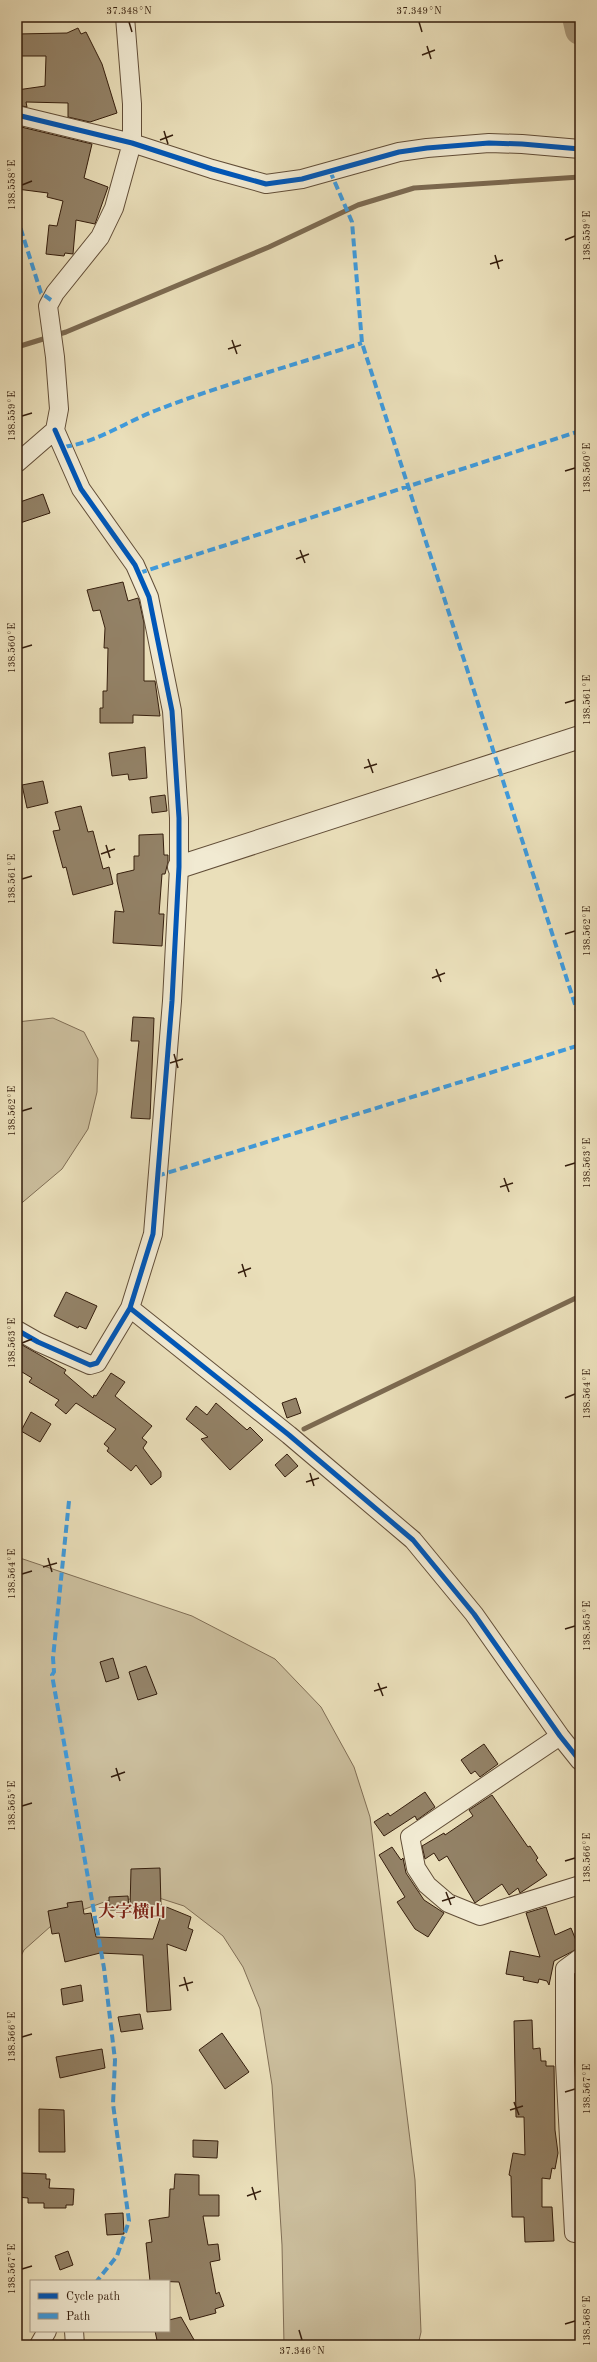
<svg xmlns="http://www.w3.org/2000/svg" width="597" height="2362" viewBox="0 0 597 2362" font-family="'Old Standard TT','Noto Serif JP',serif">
	<rect width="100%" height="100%" fill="#eadfba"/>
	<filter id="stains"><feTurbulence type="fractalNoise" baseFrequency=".005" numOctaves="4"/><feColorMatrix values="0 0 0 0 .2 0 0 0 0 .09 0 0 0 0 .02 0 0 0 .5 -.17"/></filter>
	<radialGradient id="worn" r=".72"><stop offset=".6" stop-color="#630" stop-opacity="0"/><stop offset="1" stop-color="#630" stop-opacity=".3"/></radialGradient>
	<path fill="#cbbe9d" stroke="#806e55" d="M53,1018L84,1032L98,1059L97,1092L88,1129L62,1169L17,1207V1022Z
		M17,1557L192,1616L275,1659L321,1707L354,1767L370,1817L415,2180L421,2332L418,2345H284L282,2245L272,2085L260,2009L243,1967L223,1936L184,1906L156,1897L107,1901L60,1918L24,1950L17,1964Z"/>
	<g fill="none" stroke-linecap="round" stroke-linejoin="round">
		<path stroke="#7c6a51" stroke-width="5" d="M17,347L66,332L269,247L358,205L414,188L580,177
			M304,1429L580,1296"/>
		<path stroke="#ac9d7f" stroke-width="30" d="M577,17L580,30"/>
	</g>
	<path fill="#938267" stroke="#351e0d" d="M78,28L81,34L86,32L102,64L117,113L90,122L68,117V103L26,102L27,107L17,105V90L45,86L46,56H17V34L67,33Z
		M17,126L92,144L84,178L108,187L95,224L76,220L73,254L65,253L64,256L46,254L49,225L57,226L63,201L47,197L48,193L17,189Z
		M43,494L50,513L17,524V503Z
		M123,582L128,601L138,598L139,600L144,623V681H155L160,716L133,715V723H100V708H103V691H107L108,648H104L105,628L100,610L93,611L87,590Z
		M145,747L147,778L129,780L128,774L112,776L109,753Z
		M43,781L48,803L27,808L22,785Z
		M165,795L167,811L152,813L150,797Z
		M81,806L88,832L93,831L103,869L109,867L113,884L73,895L66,867L63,868L53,831L60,830L55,812Z
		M163,834L164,855H168V862L165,874H162L159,914H164L162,946L113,943L115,911L124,912L117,881V874L134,870V856H139V835Z
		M133,1017L154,1018L150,1119L131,1118L139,1041H131Z
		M66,1292L97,1306L86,1329L79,1326L78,1328L54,1316Z
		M17,1342L66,1370L64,1373L93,1398L94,1395L96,1396L111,1373L125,1382L115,1396L152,1426L142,1438L147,1442L143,1448L161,1472V1477L151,1485L136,1465L131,1471L107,1451L109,1448L104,1444L116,1429L76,1403L66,1414L55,1405L59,1400L29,1382L32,1378L17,1369Z
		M296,1398L301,1413L287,1418L282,1403Z
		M216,1403L247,1430L250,1427L263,1440L230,1470L201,1439L208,1437L186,1419L196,1406L207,1415Z
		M31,1412L51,1424L40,1442L21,1431Z
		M287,1454L298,1466L285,1477L275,1465Z
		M113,1658L119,1678L106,1682L100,1662Z
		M146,1666L157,1694L138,1700L129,1672Z
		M484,1744L498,1764L480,1777L475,1771L471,1774L461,1760Z
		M425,1792L435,1807L417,1820L415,1816L384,1836L374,1822L388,1813L390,1816Z
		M492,1795L528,1847L530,1846L538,1858L536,1860L547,1875L520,1893L518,1888L509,1895L502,1884L475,1903L447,1856L439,1861L434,1853L425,1859L422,1846L444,1833L445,1835L473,1816L469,1810Z
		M392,1847L401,1860L403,1858L406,1873L424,1900L444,1913L428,1937L415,1929L397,1902L405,1897L379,1855Z
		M160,1868L161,1907L130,1908L131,1869Z
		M128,1896L129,1910H109V1897Z
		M82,1901L84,1914L91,1913L96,1937L153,1939L164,1906L191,1917L188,1928L193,1930L186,1951L167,1944L171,2010L147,2012L143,1955L100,1953L65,1962L59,1933L52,1934L48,1911L68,1907L67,1903Z
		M546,1907L555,1935L571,1928L579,1948L554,1961L549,1985L547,1981L539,1979L538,1983L523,1980L524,1977L506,1974L510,1951L540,1957L526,1913Z
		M81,1985L83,2001L63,2005L61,1989Z
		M140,2014L143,2029L121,2032L118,2017Z
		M532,2020L533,2049L540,2048L541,2061H546V2066H554L555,2130L558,2153L555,2169L552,2168L550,2179L542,2178V2207H552L554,2241L525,2242L524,2217H512L511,2176L509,2175L513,2153L525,2155L524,2117H516L514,2021Z
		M222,2033L249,2072L225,2089L199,2050Z
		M102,2049L105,2068L60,2078L56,2057Z
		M39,2109L64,2110L65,2152H39Z
		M193,2140L218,2141L217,2158L193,2157Z
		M21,2173L46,2174V2179H50L49,2188L74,2189L73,2205H66V2208H44V2203H28V2198L17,2197V2177H21Z
		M175,2174L199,2175V2195H219V2216H203L208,2245L218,2244L220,2260L210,2262L216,2294L219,2292L224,2306L215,2309L216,2313L190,2320L179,2282L150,2281L146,2243L152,2242L149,2220L169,2217L170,2189H174Z
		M123,2213L124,2234L107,2235L105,2214Z
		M68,2251L73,2265L60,2270L55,2256Z
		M181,2317L197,2345H158L155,2331H169V2320Z"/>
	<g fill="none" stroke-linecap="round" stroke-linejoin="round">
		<g stroke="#624e38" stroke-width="20">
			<path id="minor" d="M17,115L132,143L212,169L266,184L302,179L399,152L427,148L489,143L522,144L580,149
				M17,463L55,430L59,409L55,357L48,306L55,293L100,237L114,208L132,143V104L125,17
				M130,1308L289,1435L413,1540L474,1614L560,1736L580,1761
				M17,1330L38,1342L90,1365L97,1363L130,1308L153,1234L172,1001L179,867V818L172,711L149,597L135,565L81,489L55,430
				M560,1736L410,1837L416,1868L427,1885L448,1903L480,1916L580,1885
				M580,1958L565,1969V2063L574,2233H580
				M74,2331L75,2345
				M39,2345L47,2331"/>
		</g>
		<g stroke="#624e38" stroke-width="24">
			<path id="tertiary" d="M179,867L580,737"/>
		</g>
		<use href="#minor" stroke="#f1ead2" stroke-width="18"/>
		<use href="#tertiary" stroke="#f1ead2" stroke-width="22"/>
		<path stroke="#3e9bde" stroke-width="4" stroke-dasharray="8 4" stroke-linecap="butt" d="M330,171L352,222L362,343L580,1020
			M17,217L41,293L51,300
			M64,447C97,442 126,422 157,410C224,384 294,365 362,343
			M139,573L580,431
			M157,1176L580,1045
			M69,1501L53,1658L54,1672L52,1675L104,1968L115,2060L113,2104L129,2221L117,2256L97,2281"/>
		<g stroke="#f1ead2" stroke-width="8">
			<path id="cycleway" d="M17,115L132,143L212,169L266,184L302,179L399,152L427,148L489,143L522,144L580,149
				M130,1308L289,1435L413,1540L474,1614L560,1736L580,1761
				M17,1330L38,1342L90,1365L97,1363L130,1308L153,1234L172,1001L179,867V818L172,711L149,597L135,565L81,489L55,430"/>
		</g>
		<use href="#cycleway" stroke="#0057b8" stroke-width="5"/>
	</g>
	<path fill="none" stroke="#351e0d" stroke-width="1.5" d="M129,22L132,32M419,22L422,32M427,46L431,59M422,55L435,50M164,131L168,144M160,140L173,135M22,185L32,181M565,240L575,236M495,255L499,269M490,264L503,260M232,340L237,354M228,349L241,345M22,416L32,413M565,471L575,468M300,550L305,563M296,559L309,554M22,648L32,645M565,703L575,700M368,759L373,773M364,768L377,764M106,845L110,858M101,854L115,849M22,879L32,876M565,934L575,931M436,969L441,982M432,978L445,973M174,1054L178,1068M170,1063L183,1059M22,1111L32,1108M565,1166L575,1163M504,1178L509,1192M500,1187L513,1183M242,1264L246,1277M238,1273L251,1268M22,1343L32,1339M565,1398L575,1394M310,1473L314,1486M306,1482L319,1478M48,1558L52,1572M43,1567L57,1563M22,1574L32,1571M565,1629L575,1626M378,1683L383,1696M374,1691L387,1687M116,1768L120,1781M111,1777L125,1772M22,1806L32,1803M565,1861L575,1858M446,1892L451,1905M442,1901L455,1897M184,1977L188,1991M179,1986L193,1982M22,2037L32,2034M565,2092L575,2089M514,2102L519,2115M510,2110L523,2106M252,2187L256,2200M247,2196L261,2191M22,2269L32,2266M565,2324L575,2321M299,2330L302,2340"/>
	<g text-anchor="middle" stroke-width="3.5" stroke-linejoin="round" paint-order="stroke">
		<g font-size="17" font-weight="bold" fill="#7a1f14" stroke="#f1ead2">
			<text x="132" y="1917">大字横山</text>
		</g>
	</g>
	<rect width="597" height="2362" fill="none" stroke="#eadfba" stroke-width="44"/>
	<rect x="30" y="2280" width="140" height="52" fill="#f1ead2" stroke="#a69883"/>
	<rect x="38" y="2293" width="20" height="6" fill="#0057b8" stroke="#a69883"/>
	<text x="66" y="2300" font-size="12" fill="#351e0d">Cycle path</text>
	<rect x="38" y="2313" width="20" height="6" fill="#3e9bde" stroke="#a69883"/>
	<text x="66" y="2320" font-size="12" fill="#351e0d">Path</text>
	<rect x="22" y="22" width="553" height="2318" fill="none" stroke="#351e0d" stroke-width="1.5"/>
	<g font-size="10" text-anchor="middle" fill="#351e0d">
		<text x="129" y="14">37.348°N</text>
		<text x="419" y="14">37.349°N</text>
		<text transform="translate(11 185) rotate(-90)" y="4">138.558°E</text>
		<text transform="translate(586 236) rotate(-90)" y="4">138.559°E</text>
		<text transform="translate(11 416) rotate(-90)" y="4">138.559°E</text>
		<text transform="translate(586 468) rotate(-90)" y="4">138.560°E</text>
		<text transform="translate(11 648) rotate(-90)" y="4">138.560°E</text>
		<text transform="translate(586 700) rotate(-90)" y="4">138.561°E</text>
		<text transform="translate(11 879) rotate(-90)" y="4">138.561°E</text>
		<text transform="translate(586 931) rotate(-90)" y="4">138.562°E</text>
		<text transform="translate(11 1111) rotate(-90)" y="4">138.562°E</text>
		<text transform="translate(586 1163) rotate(-90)" y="4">138.563°E</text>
		<text transform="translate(11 1343) rotate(-90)" y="4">138.563°E</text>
		<text transform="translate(586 1394) rotate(-90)" y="4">138.564°E</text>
		<text transform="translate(11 1574) rotate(-90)" y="4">138.564°E</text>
		<text transform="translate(586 1626) rotate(-90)" y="4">138.565°E</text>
		<text transform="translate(11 1806) rotate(-90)" y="4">138.565°E</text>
		<text transform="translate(586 1858) rotate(-90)" y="4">138.566°E</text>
		<text transform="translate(11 2037) rotate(-90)" y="4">138.566°E</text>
		<text transform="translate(586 2089) rotate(-90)" y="4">138.567°E</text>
		<text transform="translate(11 2269) rotate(-90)" y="4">138.567°E</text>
		<text transform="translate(586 2321) rotate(-90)" y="4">138.568°E</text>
		<text x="302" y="2354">37.346°N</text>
	</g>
	<rect width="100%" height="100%" filter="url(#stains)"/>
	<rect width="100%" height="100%" fill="url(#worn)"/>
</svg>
